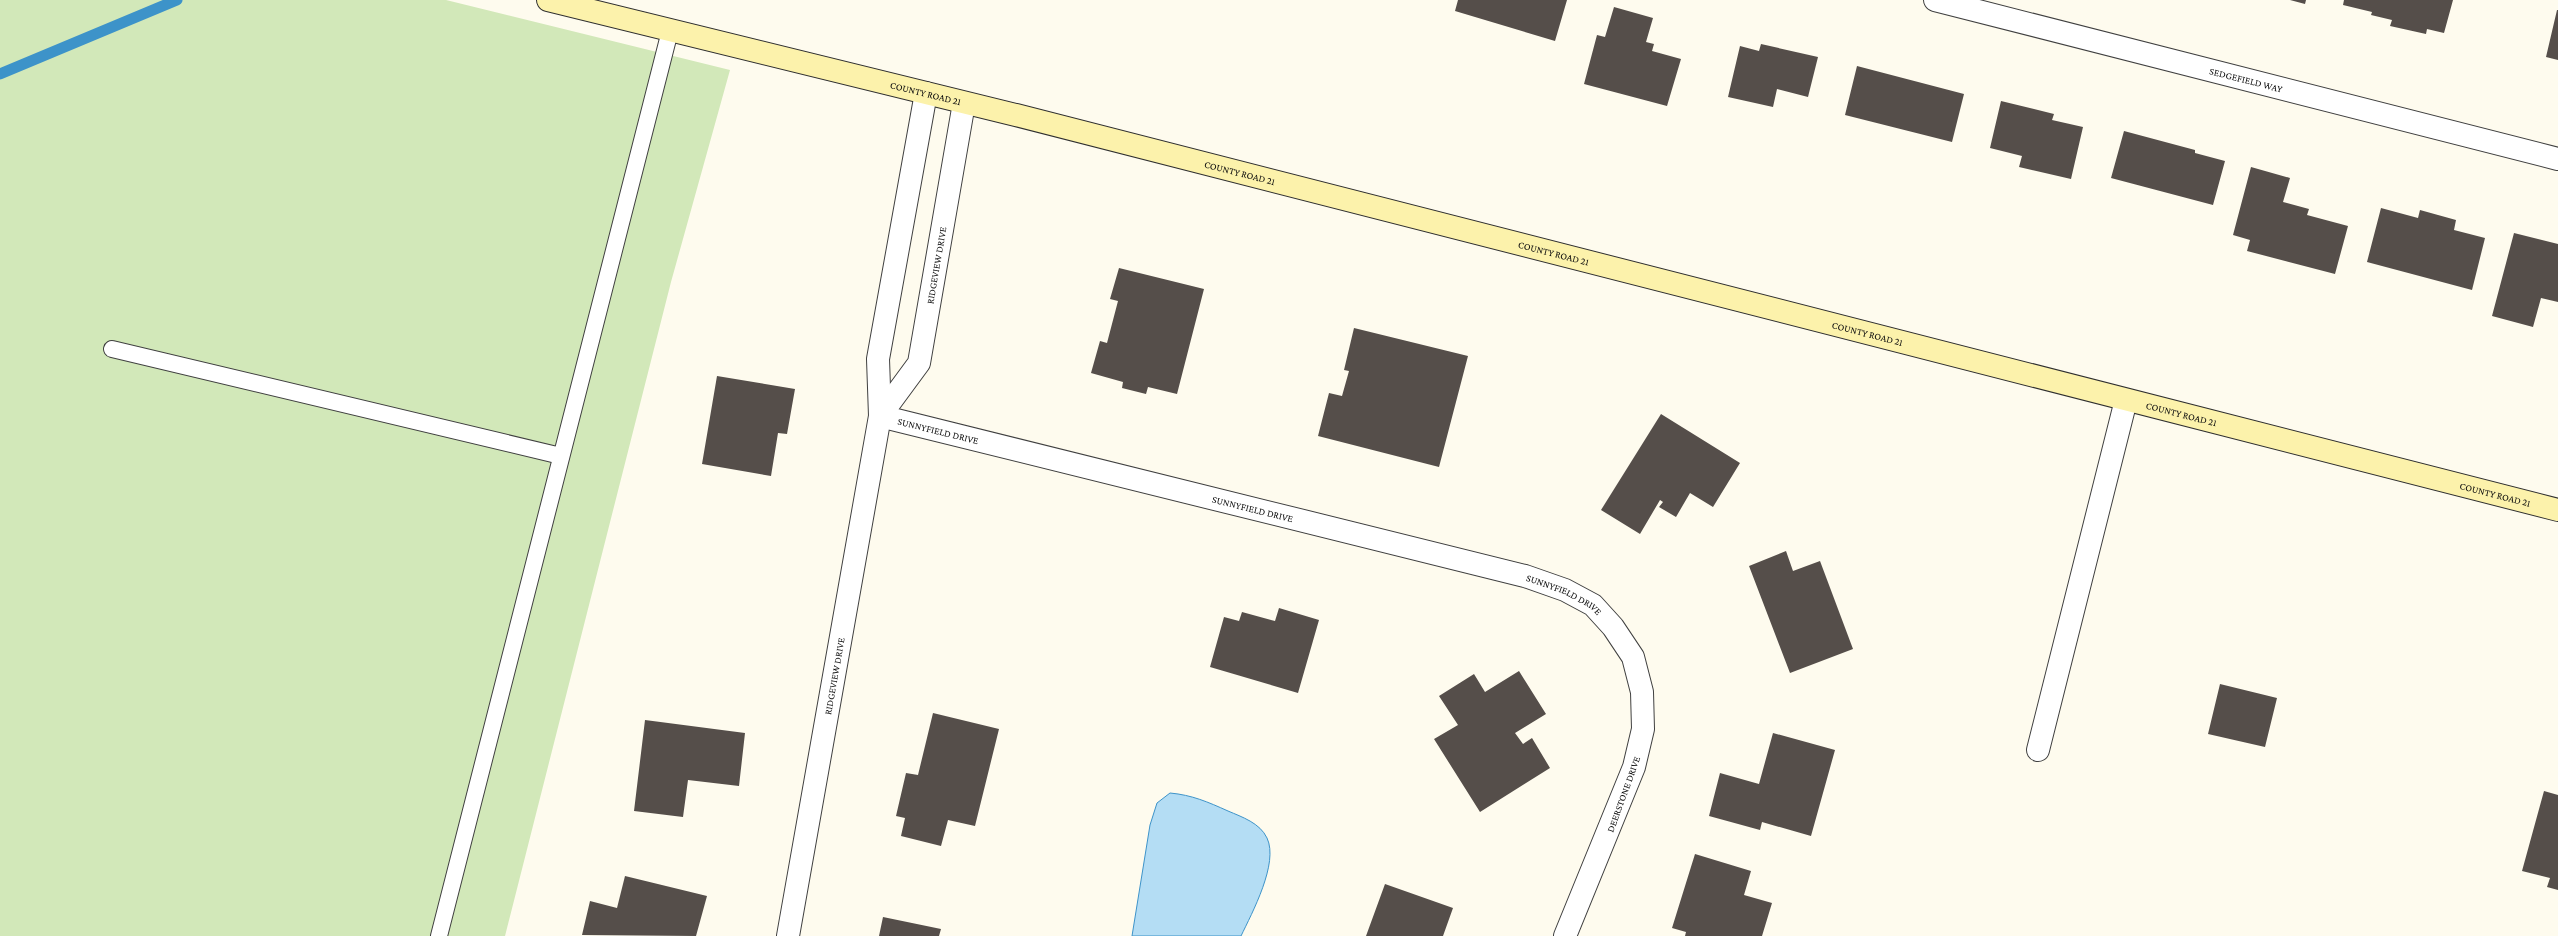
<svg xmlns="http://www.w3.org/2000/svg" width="2558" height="936" viewBox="0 0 2558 936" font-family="'Crimson Pro',serif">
	<rect width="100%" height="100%" fill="#fefbee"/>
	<path fill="#d2e8b9" d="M0,0H446L730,70L671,282L505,936H0Z"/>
	<path fill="#b4ddf4" stroke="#3d93c9" d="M1170,793C1192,795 1208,802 1228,811C1242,817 1260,823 1267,838C1279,863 1252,913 1241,936H1132L1150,825L1157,803Z"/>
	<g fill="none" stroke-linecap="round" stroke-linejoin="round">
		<path stroke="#3d93c9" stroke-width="11" d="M0,74L177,0"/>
	</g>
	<path fill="#554e4a" d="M1458,0H1567L1555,41L1455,11Z
		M2290,0H2306L2305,4Z
		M2344,0H2453L2444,33L2427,29L2426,34L2390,26L2392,20L2371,15L2372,12L2343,5Z
		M1614,7L1653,18L1646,42L1654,44L1652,51L1681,59L1667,106L1584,84L1597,35L1605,37Z
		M2557,10H2558V60L2546,57Z
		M1761,44L1818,57L1808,97L1777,89L1773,107L1728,97L1740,46L1759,51Z
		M1857,66L1964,94L1952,142L1845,115Z
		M2001,101L2054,114L2052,120L2083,127L2071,179L2019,167L2022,156L1990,148Z
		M2124,131L2195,150V153L2225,161L2213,205L2111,178Z
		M2251,167L2290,178L2283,202L2309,209L2307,215L2348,226L2335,274L2247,251L2250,240L2233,235Z
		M2381,208L2418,218L2420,210L2456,220L2454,230L2485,238L2472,290L2367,262Z
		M2514,233L2558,244V302L2541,298L2533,327L2492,316Z
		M1119,268L1204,289L1177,394L1148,387L1146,394L1122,388L1123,382L1091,373L1100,341L1107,343L1118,301L1110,299Z
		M1354,328L1468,356L1439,467L1318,436L1329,393L1342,396L1349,371L1344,370Z
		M717,376L795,389L787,434L778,433L771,476L702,464Z
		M1661,414L1740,463L1713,507L1690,493L1676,517L1659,507L1663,502L1660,500L1640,534L1601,510Z
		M1786,551L1793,571L1820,561L1853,649L1790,673L1749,566Z
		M1279,608L1319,620L1298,693L1210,667L1224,617L1239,621L1242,612L1275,621Z
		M1519,671L1546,714L1515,733L1523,744L1532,738L1550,768L1480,812L1434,739L1458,725L1439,696L1474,674L1485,692Z
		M2220,684L2277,698L2265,747L2208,734Z
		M933,713L999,729L975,826L948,820L941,846L901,836L905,818L896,816L906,773L918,775Z
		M645,720L745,733L739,786L688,780L683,817L634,811Z
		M1773,733L1835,750L1811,836L1762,822L1760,830L1709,816L1720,773L1759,784Z
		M2544,791L2558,795V890L2547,887L2550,878L2522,871Z
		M1695,854L1751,871L1744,895L1772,903L1762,936H1685L1686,932L1672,928Z
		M625,876L707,896L696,936L582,935L590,901L617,908Z
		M1385,884L1453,908L1443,936H1366Z
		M883,917L941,929L939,936H879Z"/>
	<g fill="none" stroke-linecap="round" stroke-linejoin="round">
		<g stroke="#404040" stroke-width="18">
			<path id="lane" d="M112,349L561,456
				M439,936L670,31"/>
		</g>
		<g stroke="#404040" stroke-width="24">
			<g id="street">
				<path id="s1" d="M1935,0L2558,159"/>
				<path id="s2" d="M880,416L1525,576L1565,590L1593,605L1613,627L1633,657L1642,692L1643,729L1634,767L1565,936"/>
				<path id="s3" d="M880,416L919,363L964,103"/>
				<path d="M2038,750L2126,400"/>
				<path id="s4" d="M788,936L880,416L878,359L926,93"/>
			</g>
		</g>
		<g stroke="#2f2f2f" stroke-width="24">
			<g id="secondary">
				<path id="s5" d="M548,0L1016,115L2558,510"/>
			</g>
		</g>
		<use href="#lane" stroke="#fff" stroke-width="16"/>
		<use href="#street" stroke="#fff" stroke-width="22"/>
		<use href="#secondary" stroke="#fcf2ab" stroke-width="22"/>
	</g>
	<g text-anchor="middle" stroke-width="4" stroke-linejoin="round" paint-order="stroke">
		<g font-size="10" fill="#0d0d0d" stroke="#fff">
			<text dy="4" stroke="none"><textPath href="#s1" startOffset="321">SEDGEFIELD WAY</textPath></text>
			<text dy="4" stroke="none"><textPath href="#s5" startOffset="389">COUNTY ROAD 21</textPath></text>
			<text dy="4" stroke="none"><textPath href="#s5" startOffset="713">COUNTY ROAD 21</textPath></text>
			<text dy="4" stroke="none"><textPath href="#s5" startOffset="1037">COUNTY ROAD 21</textPath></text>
			<text dy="4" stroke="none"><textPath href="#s3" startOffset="165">RIDGEVIEW DRIVE</textPath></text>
			<text dy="4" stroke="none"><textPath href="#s5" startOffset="1361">COUNTY ROAD 21</textPath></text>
			<text dy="4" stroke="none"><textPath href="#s5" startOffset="1685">COUNTY ROAD 21</textPath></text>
			<text dy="4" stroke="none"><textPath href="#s2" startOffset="60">SUNNYFIELD DRIVE</textPath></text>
			<text dy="4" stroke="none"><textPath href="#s5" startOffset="2009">COUNTY ROAD 21</textPath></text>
			<text dy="4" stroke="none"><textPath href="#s2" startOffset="384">SUNNYFIELD DRIVE</textPath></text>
			<text dy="4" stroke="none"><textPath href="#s2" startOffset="708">SUNNYFIELD DRIVE</textPath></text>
			<text dy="4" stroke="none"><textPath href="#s4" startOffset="264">RIDGEVIEW DRIVE</textPath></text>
			<text transform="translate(1623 794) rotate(-70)" y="4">DEERSTONE DRIVE</text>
		</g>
	</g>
</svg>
